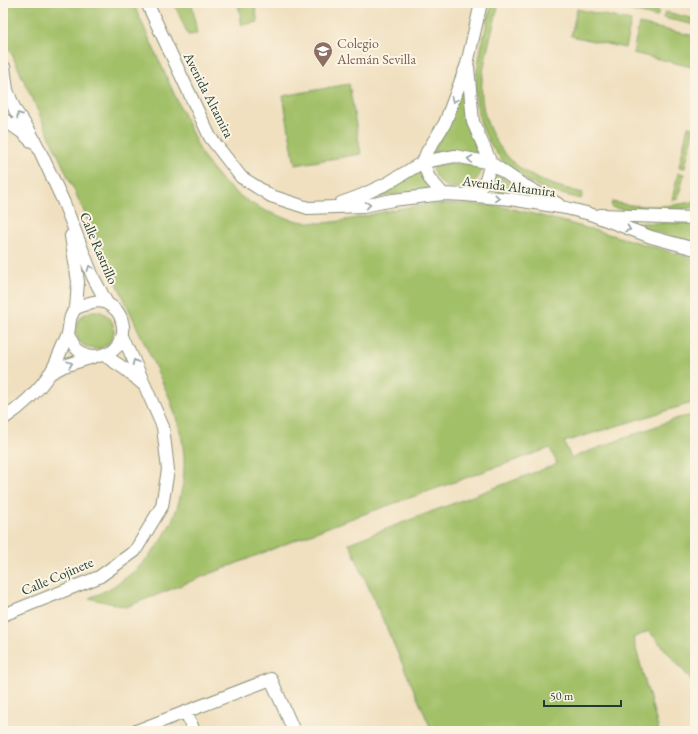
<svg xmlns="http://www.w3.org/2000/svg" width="698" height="734" viewBox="0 0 698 734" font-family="'EB Garamond',serif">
	<rect width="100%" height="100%" fill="#fcf5e5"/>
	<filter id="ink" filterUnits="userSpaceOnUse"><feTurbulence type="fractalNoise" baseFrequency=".025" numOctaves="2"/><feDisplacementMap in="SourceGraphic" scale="8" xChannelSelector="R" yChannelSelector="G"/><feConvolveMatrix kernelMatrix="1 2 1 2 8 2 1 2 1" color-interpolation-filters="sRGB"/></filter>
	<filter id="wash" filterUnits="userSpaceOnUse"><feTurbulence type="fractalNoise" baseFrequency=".012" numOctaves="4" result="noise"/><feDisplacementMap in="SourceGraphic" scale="16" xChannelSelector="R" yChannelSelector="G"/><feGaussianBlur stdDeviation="0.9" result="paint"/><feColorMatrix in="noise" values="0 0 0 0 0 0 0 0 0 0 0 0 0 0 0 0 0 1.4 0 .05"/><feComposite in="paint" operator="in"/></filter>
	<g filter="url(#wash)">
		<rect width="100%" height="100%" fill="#f0e0c0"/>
		<path fill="#a2c068" stroke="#607e4e" d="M3,3H133L201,153C209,165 217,177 228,186C255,211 296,227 334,222C357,219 379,212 402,208C433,203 465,203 496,206C517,209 540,216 561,221C606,233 650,246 695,259V402L564,442L571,458L678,418L695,415V684L649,631L633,638L659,731H432L349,543L557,464L550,448L336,524L126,607L89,598C102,593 113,587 124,579C166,549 190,498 183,446C181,430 175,415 170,399L3,35Z
			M174,3H192L197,34L188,35Z
			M238,3H254L258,22L242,25Z
			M492,3H499C493,28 485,55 482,80C478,121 500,160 536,178C551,185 567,189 583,193L581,199C566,195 551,192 537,186C497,168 472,125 476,81C478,55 486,29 492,3Z
			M618,3H625L659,11L657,17L617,7Z
			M577,9L631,21L625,48L571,36Z
			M665,12L695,19V25L663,18Z
			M639,24L695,36V55L692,67L633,53Z
			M349,84L361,154L295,165L283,96Z
			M462,91H464L467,113L483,154L458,151L433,153Z
			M688,126L694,127L685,168L679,167Z
			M452,163L468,164L483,168C474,195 437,196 432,166Z
			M418,170L429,188L428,190L409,192L376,198L375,196Z
			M494,173H495L528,194L527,196L486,190L485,188Z
			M678,173L684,174L678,199L672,200Z
			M695,201V207C668,213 638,214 611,207L612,202C641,208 667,208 695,201Z
			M636,223H695V243L635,226Z
			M76 330a19 19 0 1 1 38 0a19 19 0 1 1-38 0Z"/>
	</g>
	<g filter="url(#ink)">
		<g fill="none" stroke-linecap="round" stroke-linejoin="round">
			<g stroke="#888e7a" stroke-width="14">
				<path id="street" d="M147,3L210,137L241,177L271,196L308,208L363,206L393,200L443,194L465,195L510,199L566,208L590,214L651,237L695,249
					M4,67L7,90L15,110L29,130L39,149L64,203L93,277L107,303
					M3,119L23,133L31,141
					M443,194L429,178L423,162L427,152L445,123L467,64L481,3
					M466,194L478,190L486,180L491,163L473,122L468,67
					M341,203L360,196L388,183L423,162L455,156L491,163L520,183L558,204
					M600,215L695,218
					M71,236L78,282L76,308
					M104,355L125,369L145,386
					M49,374L64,366L93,357
					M3,419C20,408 37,392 49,375C56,365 62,348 67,337C71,327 67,318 76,308C78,307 82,306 84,305C98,299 106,300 117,311C122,317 125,329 122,337C116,355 94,362 78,350C74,347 71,339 68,335
					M3,615L99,577L135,551L162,506L168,470L163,427L123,336
					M186,712L194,731
					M136,731L271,679L294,731"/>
			</g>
			<use href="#street" stroke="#fff" stroke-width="12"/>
		</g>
		<defs><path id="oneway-chevron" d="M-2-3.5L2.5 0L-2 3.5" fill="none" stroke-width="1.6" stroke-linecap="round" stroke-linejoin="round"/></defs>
		<g stroke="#8f9e9a">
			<use href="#oneway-chevron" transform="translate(454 100) rotate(111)"/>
			<use href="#oneway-chevron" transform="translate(19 115) rotate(-125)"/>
			<use href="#oneway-chevron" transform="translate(470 159) rotate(-170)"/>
			<use href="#oneway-chevron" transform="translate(497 198) rotate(5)"/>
			<use href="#oneway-chevron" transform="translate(368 205) rotate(-9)"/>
			<use href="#oneway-chevron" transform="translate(628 229) rotate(20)"/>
			<use href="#oneway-chevron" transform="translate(90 268) rotate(-111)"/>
			<use href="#oneway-chevron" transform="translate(135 362) rotate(-114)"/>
			<use href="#oneway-chevron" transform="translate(70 364) rotate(-19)"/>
		</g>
	</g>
	<defs>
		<g id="school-pin" transform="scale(1)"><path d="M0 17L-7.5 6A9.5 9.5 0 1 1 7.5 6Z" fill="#8d6e63" stroke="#fcf5e5"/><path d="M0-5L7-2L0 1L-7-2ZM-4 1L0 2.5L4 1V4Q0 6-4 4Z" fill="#fff"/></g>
	</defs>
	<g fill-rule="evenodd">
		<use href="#school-pin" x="323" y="51"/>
	</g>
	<g text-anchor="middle" stroke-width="4" stroke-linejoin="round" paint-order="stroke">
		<g font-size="14" fill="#785e54" stroke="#fcf5e5" text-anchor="start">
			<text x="337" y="48">Colegio<tspan x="337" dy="16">Alemán Sevilla</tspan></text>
		</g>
		<g font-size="14" fill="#1f3d34" stroke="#fcf5e5">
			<text transform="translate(209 95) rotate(63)" y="5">Avenida Altamira</text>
			<text transform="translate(509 186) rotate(7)" y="5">Avenida Altamira</text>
			<text transform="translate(99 248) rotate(67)" y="5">Calle Rastrillo</text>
			<text transform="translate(57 576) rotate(-23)" y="5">Calle Cojinete</text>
		</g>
	</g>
	<rect width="698" height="734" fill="none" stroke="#fcf5e5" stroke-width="16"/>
	<path d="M544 700v6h77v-6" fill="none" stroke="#1f3d34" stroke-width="2"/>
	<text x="550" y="700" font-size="12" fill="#1f3d34" stroke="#fcf5e5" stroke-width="3" paint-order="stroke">50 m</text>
</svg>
